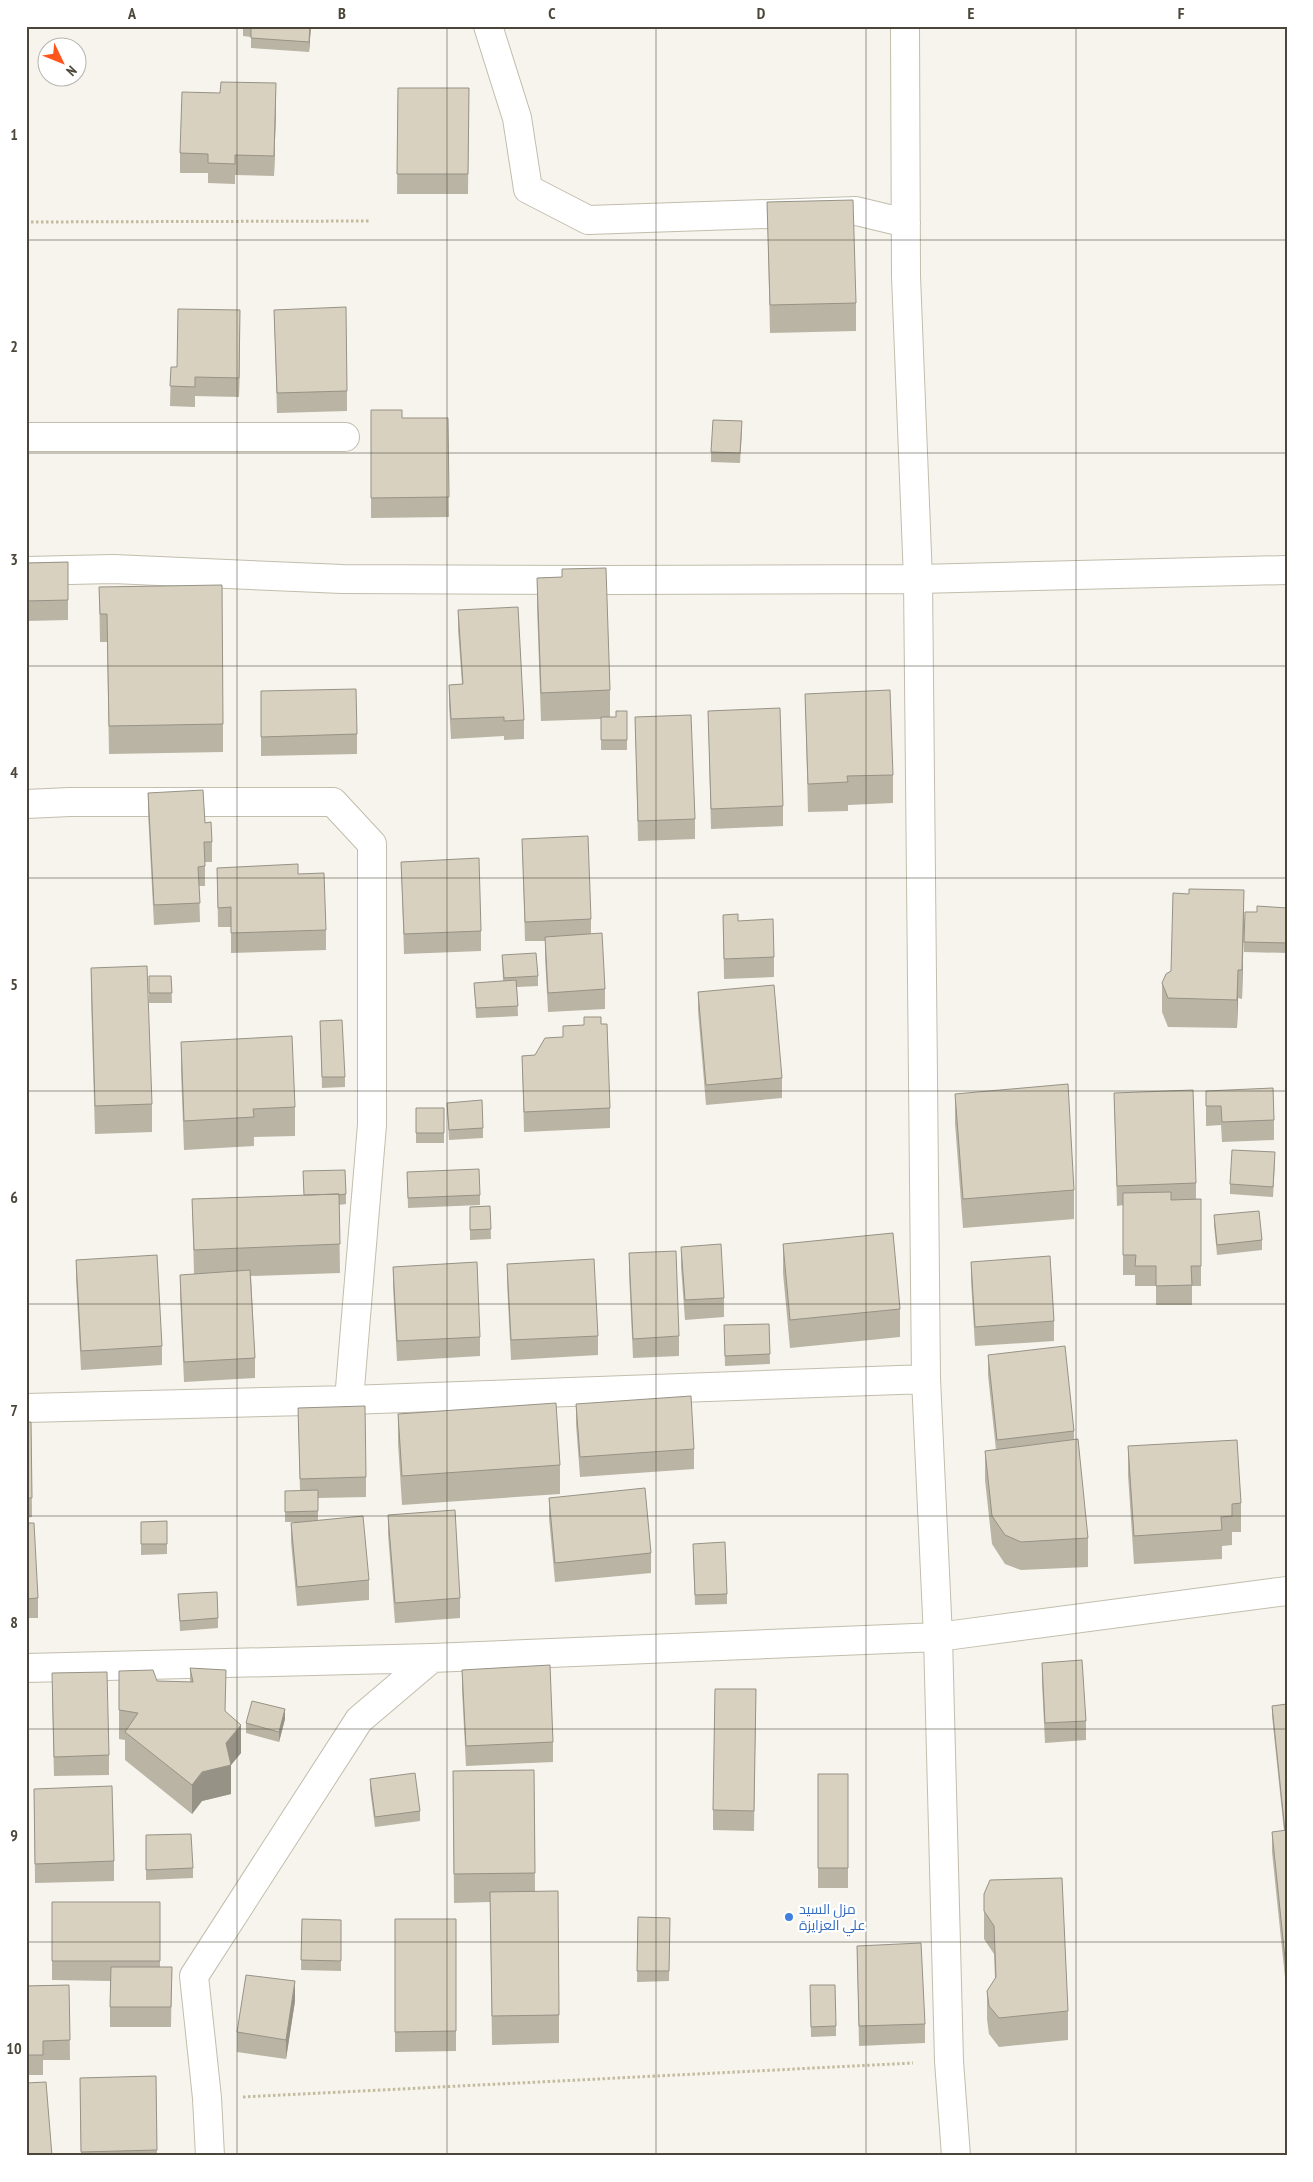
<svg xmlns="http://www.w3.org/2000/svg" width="1313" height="2182" viewBox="0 0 1313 2182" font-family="'PT Sans Narrow',Cairo,sans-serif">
	<rect width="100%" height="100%" fill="#f6f4ec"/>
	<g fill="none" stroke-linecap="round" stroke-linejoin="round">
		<g stroke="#c2bdad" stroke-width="30">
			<path id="street" d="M488,26L517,118L528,189L588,220L856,211L906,223
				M905,26L906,276L918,579L926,1379L938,1637L949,2061L956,2156
				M26,437H345
				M26,571L113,569L342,579L607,580L918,579L1287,570
				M26,804L70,802H333L372,844V1125L349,1400
				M26,1408L349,1400L926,1379
				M26,1668L432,1658L938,1637L1287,1591
				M210,2156L207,2098L194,1976L359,1720L432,1658"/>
		</g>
		<path stroke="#c4bb9e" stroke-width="3" stroke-dasharray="2.5 2.5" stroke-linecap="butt" d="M26,222L369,221
			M243,2097L913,2063"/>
		<use href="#street" stroke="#fff" stroke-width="28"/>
	</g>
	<path fill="#bab4a5" d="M243,26H311L309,52L251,48V37L243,36Z
		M398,88H469L468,194H397Z
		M220,93L276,103L274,176L235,175V184L208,183V173H180V153Z
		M767,202L856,303V331L770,333Z
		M274,310L347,391V411L277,413Z
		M240,330L239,397L195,396V407L170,406L171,367H177Z
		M371,410L402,418H448L449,517L371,518Z
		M742,432L740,463L711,462V452Z
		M68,562V620L26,621V563Z
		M562,577L610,690V717H616L627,711V750H601V719L541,721L537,607V578Z
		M99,587L223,724V752L109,754L107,642H100Z
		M458,610L524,720V739L504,740V736L451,739L449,705V685L462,684L458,630Z
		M261,691L357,734V754L261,756Z
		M805,694L893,775V803L848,805V811L808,812Z
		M708,711L783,806V826L711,829Z
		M635,717L695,819V839L638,841Z
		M148,793L212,842V862H205V886H199L200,922L154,925L148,813Z
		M522,839L591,919V934L605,989V1009L548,1012L545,957V941H525Z
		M401,862L481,931V951L404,954Z
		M217,868L298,874L326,930V950L231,953V927H218Z
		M1244,890L1242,999L1238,998L1237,1028L1168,1027L1162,1012V983L1171,971L1189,894Z
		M1287,908V953L1244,952V942L1257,912Z
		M723,915L738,921L774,957V977L724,979Z
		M502,955L538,976V986L517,987L518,1016L476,1018L474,983L503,981Z
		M91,968L152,1104V1132L95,1134L91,996Z
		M149,976H171L172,1003H149Z
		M698,992L782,1078V1098L706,1105L698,1011Z
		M320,1021L345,1077V1087L322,1088Z
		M601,1024L610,1108V1128L524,1132L522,1056L535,1055L563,1037V1026Z
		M181,1042L295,1107V1136L254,1137V1146L184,1150L181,1071Z
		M1206,1091L1274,1120V1140L1222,1142L1221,1125L1206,1126Z
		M1114,1093L1196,1183V1199H1201V1286H1192V1305H1156V1286H1135V1275H1123V1205L1117,1206Z
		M955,1094L1074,1190V1219L963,1228L955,1123Z
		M447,1103L483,1128V1138L449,1140Z
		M416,1108H444V1143H416Z
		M1275,1162L1273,1197L1230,1194V1184Z
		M303,1171L346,1194V1204L339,1205L340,1273L251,1276L255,1358V1378L184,1382L180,1294V1275L194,1274L192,1199L304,1195Z
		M407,1172L480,1195V1205L408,1208Z
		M490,1206L491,1239L470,1240V1207Z
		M1214,1215L1262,1240V1250L1217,1255L1214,1225Z
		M783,1244L900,1309V1337L790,1348L783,1273Z
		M681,1247L724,1298V1317L685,1320L681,1267Z
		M629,1253L679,1336V1356L633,1358L629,1273Z
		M76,1260L162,1346V1365L81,1370L76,1279Z
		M971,1262L1054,1321V1341L975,1346L971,1281Z
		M507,1264L598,1336V1355L511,1360L507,1283Z
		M393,1267L480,1337V1356L397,1361L393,1286Z
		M769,1324L770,1364L725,1366L724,1325Z
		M988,1355L1074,1431V1439L1088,1538V1567L1021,1570L1005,1564L992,1544L985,1480V1451L996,1450L988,1375Z
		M576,1404L694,1449V1469L580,1477L576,1424Z
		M298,1408L366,1477V1497L318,1498V1520L369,1580V1600L297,1606L291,1542V1523L299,1522H285V1491H300Z
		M398,1414L560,1465V1494L402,1505L398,1443Z
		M26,1422H31L32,1517L26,1518Z
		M1128,1446L1241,1503V1532H1232V1545L1222,1546V1559L1134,1564L1128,1475Z
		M549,1498L651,1553V1573L555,1582L549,1518Z
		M388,1515L460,1598V1618L395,1623L388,1534Z
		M167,1521V1554L141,1555V1522Z
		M26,1523L38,1598V1618H26Z
		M693,1554L727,1594V1604L695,1605Z
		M178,1594L218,1618V1628L180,1631Z
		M1042,1663L1086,1721V1740L1045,1743L1042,1683Z
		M190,1668L225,1711L241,1753L231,1765V1794L202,1801L192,1814L125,1760V1740L119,1739V1671L157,1681L190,1682Z
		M462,1670L553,1742V1762L466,1766L462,1690Z
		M756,1689L754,1831L713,1830V1810Z
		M52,1693L109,1755V1775L54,1776Z
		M1287,1704V1997L1272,1852V1832L1284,1831L1272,1716V1706Z
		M285,1719L279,1742L246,1733V1723Z
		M534,1770L535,1891L559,2015V2043L492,2045L490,1902L454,1903L453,1771Z
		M818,1774H848V1888H818Z
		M370,1779L420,1811V1821L375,1827L370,1789Z
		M34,1789L114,1861V1881L35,1883Z
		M146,1835L193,1868V1878L146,1880Z
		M52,1902H160V1967H172L171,2027H110V1981L52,1980Z
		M984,1911L1068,2011V2040L999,2047L989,2034L987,2019V1991L995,1979L994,1954L984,1939Z
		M638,1917L670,1918L669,1981L637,1982Z
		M302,1919L341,1920V1971L301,1970Z
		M395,1919H456V2051L395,2052Z
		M857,1946L925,2024V2043L859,2046Z
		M69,1985L70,2060H43V2075H26V1986Z
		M810,1985L836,2026V2036L811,2037Z
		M295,2001L286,2059L237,2052V2032Z
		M156,2076L157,2156H81L80,2078Z"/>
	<path fill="#979286" d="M310,26H311L309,52V42Z
		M276,83V103L274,176V156Z
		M240,310V330L239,397V378Z
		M1244,890V919L1242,999V970Z
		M1238,970V998L1237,1028V1000Z
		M285,1709V1719L279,1742V1732Z
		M241,1725V1753L231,1765V1794L202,1801L192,1814V1785Z
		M295,1981V2001L286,2059V2040Z"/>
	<path fill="#d8d1c0" stroke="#979286" d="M245,26H310L309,42L251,38V27Z
		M221,82L276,83L274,156L235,155V164L208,163V154L180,153L182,92L220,93Z
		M398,88H469L468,174H397Z
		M853,200L856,303L770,305L767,202Z
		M346,307L347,391L277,393L274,310Z
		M178,309L240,310L239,378L195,377V387L170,386L171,367H177Z
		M371,410H402V418H448L449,497L371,498Z
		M713,420L742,421L740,453L711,452Z
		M68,562V600L26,601V563Z
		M606,568L610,690L541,693L537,578L562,577V569Z
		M222,585L223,724L109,726L107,614H100L99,587Z
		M518,607L524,720L504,721V717L451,719L449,685L463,684L458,610Z
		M356,689L357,734L261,737V691Z
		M890,690L893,775L847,776L848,782L808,784L805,694Z
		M780,708L783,806L711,809L708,711Z
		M616,711H627V740H601V717H616Z
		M691,715L695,819L638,821L635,717Z
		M203,790L205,823L211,822L212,842H204L205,866L198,867L200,903L154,905L148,793Z
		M588,836L591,919L525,922L522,839Z
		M479,858L481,931L404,934L401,862Z
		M298,864V874L324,873L326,930L231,933V907L218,908L217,868Z
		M1189,889L1244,890L1242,970H1238L1237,1000L1168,998L1162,983L1166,974L1171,971L1173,893L1189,894Z
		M1257,906L1287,908V943L1244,942L1245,912H1257Z
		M738,914V921L773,919L774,957L724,959L723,915Z
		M602,933L605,989L548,993L545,937Z
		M536,953L538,976L504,978L502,955Z
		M147,966L152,1104L95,1106L91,968Z
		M149,976H171L172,993H149Z
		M516,980L518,1006L476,1008L474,983Z
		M774,985L782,1078L706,1085L698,992Z
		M584,1017H601V1024H607L610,1108L524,1112L522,1056L535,1055L545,1038L563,1037V1026L584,1025Z
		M342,1020L345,1077H322L320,1021Z
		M292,1036L295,1107L253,1109L254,1117L184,1121L181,1042Z
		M1068,1084L1074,1190L963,1199L955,1094Z
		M1273,1088L1274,1120L1222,1122L1221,1106H1206V1091Z
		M1193,1090L1196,1183L1117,1186L1114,1093Z
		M482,1100L483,1128L449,1130L447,1103Z
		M416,1108H444V1133H416Z
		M1232,1150L1275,1152L1273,1187L1230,1184Z
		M479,1169L480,1195L408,1198L407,1172Z
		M345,1170L346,1194L339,1195V1194L304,1195L303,1171Z
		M1171,1192V1200L1201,1199V1266H1191L1192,1285L1156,1286V1266H1135L1136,1255H1123V1193Z
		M339,1194L340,1244L194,1250L192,1199Z
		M490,1206L491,1229L470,1230V1207Z
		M1259,1211L1262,1240L1217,1245L1214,1215Z
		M893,1233L900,1309L790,1320L783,1244Z
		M721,1244L724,1298L685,1300L681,1247Z
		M676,1251L679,1336L633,1339L629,1253Z
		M157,1255L162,1346L81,1351L76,1260Z
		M1050,1256L1054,1321L975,1327L971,1262Z
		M594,1259L598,1336L511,1340L507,1264Z
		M477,1262L480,1337L397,1341L393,1267Z
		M250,1270L255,1358L184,1362L180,1275Z
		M769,1324L770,1354L725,1356L724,1325Z
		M1065,1346L1074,1431L997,1440L988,1355Z
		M691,1396L694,1449L580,1457L576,1404Z
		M556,1403L560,1465L402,1476L398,1414Z
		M365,1406L366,1477L300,1479L298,1408Z
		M26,1422H31L32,1498H26Z
		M1078,1439L1088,1538L1021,1542L1005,1535L992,1516L985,1451Z
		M1237,1440L1241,1503L1232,1504V1516L1221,1517L1222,1530L1134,1536L1128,1446Z
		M645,1488L651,1553L555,1563L549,1498Z
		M318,1490V1511L285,1512V1491Z
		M455,1510L460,1598L395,1603L388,1515Z
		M363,1516L369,1580L297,1587L291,1523Z
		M167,1521V1544H141V1522Z
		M26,1523H34L38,1598L26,1599Z
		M725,1542L727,1594L695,1595L693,1544Z
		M217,1592L218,1618L180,1621L178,1594Z
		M1082,1660L1086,1721L1045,1723L1042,1663Z
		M550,1665L553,1742L466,1746L462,1670Z
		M190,1668L226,1670L225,1711L241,1725L226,1743L231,1765L202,1772L192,1785L125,1732L138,1713L119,1710V1671L153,1670L157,1681L193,1682Z
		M107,1672L109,1755L54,1757L52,1673Z
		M715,1689H756L754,1811L713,1810Z
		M252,1701L285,1709L279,1732L246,1723Z
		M1287,1704V1830L1285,1831L1272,1706Z
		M534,1770L535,1873L454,1874L453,1771Z
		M415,1773L420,1811L375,1817L370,1779Z
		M818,1774H848V1868H818Z
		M112,1786L114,1861L35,1864L34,1789Z
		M1287,1830V1978L1272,1832Z
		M191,1834L193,1868L146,1870V1835Z
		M1062,1878L1068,2011L999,2018L989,2006L987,1991L996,1977L994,1926L984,1911V1894L990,1880Z
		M558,1891L559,2015L492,2016L490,1892Z
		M52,1902H160V1961H52Z
		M638,1917L670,1918L669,1971H637Z
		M302,1919L341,1920V1961L301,1960Z
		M395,1919H456V2031L395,2032Z
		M921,1943L925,2024L859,2026L857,1946Z
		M111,1967H172L171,2007H110Z
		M246,1975L295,1981L286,2040L237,2032Z
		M69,1985L70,2040L43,2041V2055H26V1986Z
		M810,1985H835L836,2026L811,2027Z
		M156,2076L157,2150L81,2152L80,2078Z
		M46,2082L52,2156H26V2083Z"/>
	<path fill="none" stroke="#4b4639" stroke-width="1" stroke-opacity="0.55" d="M237,26V2156M447,26V2156M656,26V2156M866,26V2156M1076,26V2156M26,240H1287M26,453H1287M26,666H1287M26,878H1287M26,1091H1287M26,1304H1287M26,1516H1287M26,1729H1287M26,1942H1287"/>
	<circle fill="#3f7fe0" stroke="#fff" stroke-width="2" cx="789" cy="1917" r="5"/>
	<g text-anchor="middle" stroke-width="4.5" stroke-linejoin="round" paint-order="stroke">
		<g font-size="14" fill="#366cbe" stroke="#fff" text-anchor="start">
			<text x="799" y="1914">مزل السيد<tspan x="799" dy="16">علي العزايزة</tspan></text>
		</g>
	</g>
	<rect width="1313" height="2182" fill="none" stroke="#ffffff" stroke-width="55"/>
	<g transform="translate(62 62) rotate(133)"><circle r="24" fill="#ffffff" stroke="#b7b5b0"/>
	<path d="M0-4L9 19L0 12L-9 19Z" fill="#fe551a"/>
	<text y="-8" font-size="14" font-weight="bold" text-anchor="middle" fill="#4b4639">N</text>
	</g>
	<rect x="28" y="28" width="1258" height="2126" fill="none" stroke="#4b4639" stroke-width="2"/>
	<g font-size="16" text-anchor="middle" font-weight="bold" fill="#4b4639">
		<text x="132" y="19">A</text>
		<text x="342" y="19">B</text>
		<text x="552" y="19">C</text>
		<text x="761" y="19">D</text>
		<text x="971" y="19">E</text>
		<text x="1181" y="19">F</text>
		<text x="14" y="140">1</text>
		<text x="14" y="352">2</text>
		<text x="14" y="565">3</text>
		<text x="14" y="778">4</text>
		<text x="14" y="990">5</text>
		<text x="14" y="1203">6</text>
		<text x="14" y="1416">7</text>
		<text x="14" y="1628">8</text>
		<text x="14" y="1841">9</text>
		<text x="14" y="2054">10</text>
	</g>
</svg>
